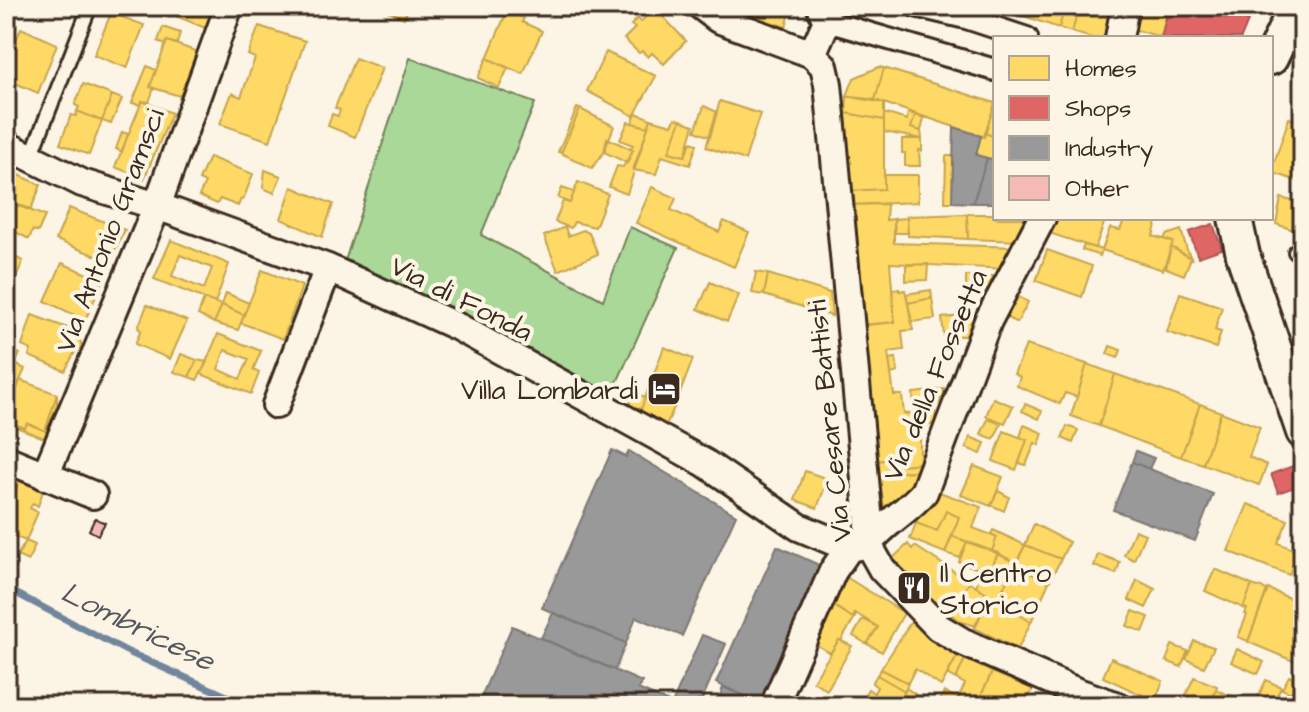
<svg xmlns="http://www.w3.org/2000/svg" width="1309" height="712" viewBox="0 0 1309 712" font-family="'Architects Daughter',sans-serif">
	<rect width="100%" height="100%" fill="#fcf5e5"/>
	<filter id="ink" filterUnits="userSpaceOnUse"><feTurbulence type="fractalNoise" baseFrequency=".0125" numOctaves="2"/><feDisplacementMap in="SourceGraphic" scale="16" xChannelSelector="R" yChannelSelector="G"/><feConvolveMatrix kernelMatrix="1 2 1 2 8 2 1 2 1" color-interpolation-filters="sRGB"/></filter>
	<g filter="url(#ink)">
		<path fill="#aad898" stroke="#72815b" stroke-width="2" d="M410,58L535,103L481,235L603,300L630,227L678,248L609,400L345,261Z"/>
		<path fill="#ffd966" stroke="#c4a450" stroke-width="2" fill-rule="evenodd" d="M193,6L211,13L205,28L176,16L180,6Z
			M377,6H410L404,18Z
			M722,6H792L786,27Z
			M994,6H1065L1059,28Z
			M1065,6L1079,8L1072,32L1059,28Z
			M1139,6L1168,9L1161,37L1133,29Z
			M654,7L686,41L664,64L652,53L648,57L642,51L639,53L624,39L635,28L631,25L638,18L641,22Z
			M1091,7L1116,13L1110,38H1092L1072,32L1079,8L1090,10Z
			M507,11L524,18L522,22L542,31L523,74L487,58Z
			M111,13L144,25L127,68L94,55Z
			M259,26L305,41L270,141L220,124L232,93L241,97L255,58L248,55Z
			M163,27L180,33L177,44L167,41L165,45L158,41Z
			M21,28L57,44L38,93L6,79V65Z
			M167,41L198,52L180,96L150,87Z
			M606,52L656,76L634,116L587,91Z
			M355,58L382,68L355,137L328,126L332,114L338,116L340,110L335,108Z
			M487,58L508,68L499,88L478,78Z
			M147,66L156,70L150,87L154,88L149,102L142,101L141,105L132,103Z
			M879,67L884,68L875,100L847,96L854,78Z
			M884,68L995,103L984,137L875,100Z
			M83,84L112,95L102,121L77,111L79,107L75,105Z
			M112,95L122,99L111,124L102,121Z
			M847,96L884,103V120L846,113Z
			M142,101L172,113L144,179L115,167Z
			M720,101L760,114L745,160L706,147Z
			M995,103V137L985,133Z
			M704,106L717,112L710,137L695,131Z
			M577,108L580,109L561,153L558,152Z
			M580,109L614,126L604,152L592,168L561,153Z
			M77,111L102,121L89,155L60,144L71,115L76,116Z
			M908,112L915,115L911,128L921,131L922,139L884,132V113L907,120Z
			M636,113L651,119L648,127L632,123Z
			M846,113L884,120V189L848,191Z
			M915,115L924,118L921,131L911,128Z
			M675,118L681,120L669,152L685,156L691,142L697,144L690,165L662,156L656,174L633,170L651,119L672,125Z
			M1289,118L1303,123V183L1271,172Z
			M681,120L694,125L685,156L669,152Z
			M628,122L648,127L627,194L609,187L617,166L623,167L633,150L630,149L633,145L620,140Z
			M122,132L128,134L122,152L116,149Z
			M985,133L995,137V160L976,155L981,136L984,137Z
			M607,138L633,150L627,163L604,152Z
			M902,139H922V151L919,150L920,166H905V153H902Z
			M946,156H953L952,202H945Z
			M209,157L253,174L243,200L241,199L238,206L220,199L217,204L199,196L205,183L199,180Z
			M6,169L41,185L31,209L6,201Z
			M265,170L281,176L274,193L263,188Z
			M884,175H918V202L848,205V191L884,189Z
			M578,182L608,194L595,227L574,222L571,228L555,222L563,201L570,203Z
			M292,187L333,204L322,237L281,219Z
			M652,187L676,198L671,210L719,232L724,221L749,232L734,267L636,223Z
			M562,188L574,192L570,203L558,198Z
			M1281,198L1303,204V233L1276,224Z
			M6,201L45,216L38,232L33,230L29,239L6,227Z
			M887,204L886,220L894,219V243L1017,247L1007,269L890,263L895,322L861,325L848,205Z
			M69,208L125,230L109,261L56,240Z
			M967,214L968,239L908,236L907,216Z
			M967,214H995V218H1031L1021,241L968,239Z
			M907,218L908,233H895L894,219Z
			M1049,218H1106L1095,248L1043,231Z
			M1125,218H1158L1153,236L1173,242L1163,270L1102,250L1110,228L1120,230Z
			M6,227L16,235L7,254L6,253Z
			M565,227L568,236L583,230L589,233L598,254L558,271L544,236Z
			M1181,230L1187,250L1191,258L1171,247L1173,242L1164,239L1166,235Z
			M171,240L229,264L215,303L154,279ZM180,255L212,268L204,289L172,276Z
			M1084,245L1102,250L1100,256L1082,250Z
			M1171,247L1191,258L1184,275L1166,268Z
			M1047,250L1092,266L1082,297L1036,281Z
			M6,253L23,261L13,286L6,283Z
			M62,263L103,281L85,320L45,301Z
			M928,264L927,280L906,281V265Z
			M262,270L302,286L283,339L241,323Z
			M756,272L768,274L764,295L752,293Z
			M768,274L830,293L832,316L764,295Z
			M966,276H993V289H966Z
			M710,282L739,295L727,322L698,309Z
			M899,289V291L905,290L906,294L913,330L902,331L904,350L888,352L894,395H902L904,414L918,413L920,439V463L902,465L901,458L877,461L857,326L895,322L892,290Z
			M931,290L932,298L908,303L906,294Z
			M1010,292L1028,302L1017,323L998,313Z
			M226,293L249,303L244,315L222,305Z
			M1180,293L1222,307L1215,330L1221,332L1216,348L1167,332Z
			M932,298L935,319L912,322L908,303Z
			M204,299L222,305L214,323L198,315Z
			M147,305L187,321L170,359L135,344L141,330L138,328Z
			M222,305L244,315L238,330L214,323Z
			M984,314L974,336H944L942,318Z
			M32,315L76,331L82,346L80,349L77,348L65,371L29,356L31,350L22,346Z
			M218,334L261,351L253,370L259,373L251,394L201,374ZM225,350L249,359L240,379L218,369Z
			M1026,345L1087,364L1077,397L1065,393L1060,404L1017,386L1020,377L1014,374Z
			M1110,346L1121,350L1118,358L1107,354Z
			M6,347L20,354L14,366L6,363Z
			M664,347L693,359L677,401L648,390Z
			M181,354L197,360L189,377L174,372Z
			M896,358L898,372L891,374L889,359Z
			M197,360L207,362L197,380L189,377Z
			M15,364L25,369L17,387L7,384Z
			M1087,364L1115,374L1099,426L1071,416Z
			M1115,374L1200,404L1181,457L1099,426Z
			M20,380L57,394L45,431L27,423L25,428L6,421Z
			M945,389L938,404L914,407L913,393Z
			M648,390L677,401L663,432L637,420Z
			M634,392L645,397L641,410L629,405Z
			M57,394V405L44,438L6,423V421L25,428L27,423L45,431Z
			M993,398L1013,406L1005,423L986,416Z
			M1025,404L1042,411L1039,419L1022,411Z
			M1200,404L1221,412L1203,464L1181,457Z
			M935,411L936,424L918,426V413Z
			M1221,412L1260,427L1249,457L1267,465L1259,485L1203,464Z
			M988,419L1001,424L994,439L981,434Z
			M1024,425L1043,433L1039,445L1035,443L1026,465L1019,463L1027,440L1020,437Z
			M1067,426L1078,430L1073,443L1062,438Z
			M1004,431L1027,440L1016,470L993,461Z
			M970,437L985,443L981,454L966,448Z
			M920,454H924V470L890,473L889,459L901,458L902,465L920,463Z
			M889,459L890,473L916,471L918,488L898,508L884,509L877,461Z
			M974,466L1003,477L991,506L961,495Z
			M805,471L828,479L817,508L795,500Z
			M19,481L43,491L38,506L33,503L30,508L38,512L26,541L6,533V497L11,486L16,489Z
			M928,488L981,507L973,528L997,537L992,551L952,536L959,517L946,511L937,531L916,523Z
			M998,491L1009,497L1004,511L991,505Z
			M1248,504L1288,520L1278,543L1298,551L1289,575L1228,551Z
			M946,511L959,517L945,553L910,539L916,523L937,531Z
			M1034,524L1069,542L1061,559L1025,545Z
			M993,530L1025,545L1016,563L992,551L997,537L991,534Z
			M1135,530L1145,534L1134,560L1124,555Z
			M952,536L967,542L960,558L945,553Z
			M26,541L35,545L28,561L17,556Z
			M967,542L998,553L989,573L959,562Z
			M908,544L912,549L915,546L924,552L970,582L943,617L893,558Z
			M1025,545L1061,559L1049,582L1015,566Z
			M998,553L1016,563L997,600L976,586L982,570L989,573Z
			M1098,554L1120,562L1116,574L1094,566Z
			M1015,566L1049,582L1031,622L997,600Z
			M1215,569L1252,585L1243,608L1205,591Z
			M846,577L904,613L882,652L867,644L878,627L855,613L853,618L831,604Z
			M1137,580L1155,589L1146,608L1129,600Z
			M970,582L997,600L992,606L986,602L976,626L962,622L947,612Z
			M1252,585L1267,590L1248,641L1238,637L1247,615L1245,614L1247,609L1243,608Z
			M1268,589L1303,604V665L1248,642Z
			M997,600L1031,622L1018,649L974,628L986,602L992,606Z
			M831,604L853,618L855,613L857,614L841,641L839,640L830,653L810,641Z
			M1133,611L1149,617L1143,632L1127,626Z
			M863,619L878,627L867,644L853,636Z
			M912,620L959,653L941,686L915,669L908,683L881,669Z
			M839,640L852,646L827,690L813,681Z
			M1194,641L1214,647L1204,667L1186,659Z
			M1172,645L1188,651L1181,667L1166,661Z
			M1237,649L1264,662L1258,674L1231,662Z
			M959,653L965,659L956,679L947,674Z
			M1111,658L1163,681L1155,701L1103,677Z
			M965,659L992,672L976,706H967L957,701L965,684L956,679Z
			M881,669L908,683L905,691L877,675Z
			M992,672L1033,689L1024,706H976Z
			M877,675L905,691L896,706H888L865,694L868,689L874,693L877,687L872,683Z
			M1289,676L1298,680L1291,693L1282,689Z
			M1194,677L1217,686L1211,704L1217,706H1181Z
			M1266,680L1281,687L1274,703L1258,697Z
			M906,688L915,694L912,698L917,702L915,706H904L899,702Z
			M1216,690L1245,701L1243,706H1217L1211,704Z
			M944,692L958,698L957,701L967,706H937Z"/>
		<path fill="#e06666" stroke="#ae5450" stroke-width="2" d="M1169,6H1205L1248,21L1241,38H1161Z
			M1213,224L1222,249L1198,257L1189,232Z
			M1293,466L1300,485L1278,493L1271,474Z"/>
		<path fill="#999" stroke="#7d7874" stroke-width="2" d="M954,127L981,136L976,155L987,158L973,203L952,202Z
			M987,158L995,160V203H973Z
			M612,450L626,457L629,451L736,515L682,636L636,617L626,643L542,608Z
			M1136,451L1154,458L1149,469L1132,462Z
			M1132,462L1213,494L1195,541L1113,510Z
			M777,546L828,569L767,706L716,683Z
			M553,613L626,643L615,670L541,638Z
			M512,626L642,682L638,689L669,702L668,706H477Z
			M702,635L726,644L701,702L698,700L696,706H671Z
			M723,687L753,700L751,706H735L719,699Z"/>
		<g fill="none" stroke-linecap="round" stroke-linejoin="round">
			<path stroke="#71869c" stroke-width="7" d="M6,588L128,652L249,706"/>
		</g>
		<path fill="#f6bab6" stroke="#3b2a1e" stroke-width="2" d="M95,518L105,523L98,535L89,530Z"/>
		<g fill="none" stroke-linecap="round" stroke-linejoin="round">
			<g stroke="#3b2a1e" stroke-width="18">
				<path id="service" d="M30,159L90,6
					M1295,252L1303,251"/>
			</g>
			<g stroke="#3b2a1e" stroke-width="26">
				<path id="pedestrian" d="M915,6L966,18L1027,38
					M829,10L827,21L995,70"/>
			</g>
			<g stroke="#3b2a1e" stroke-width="32">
				<path id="minor" d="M701,6L718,19L812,54L824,66L828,84L869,522L868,544L882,569L938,627L963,642L1075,691L1118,706
					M1119,38L1125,6
					M812,54L827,21L820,6
					M6,145L82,183L157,206L328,268L458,327L705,463L799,527L849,548L868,544
					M276,405L328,268
					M6,459L93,495
					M45,476L157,206L229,6
					M868,544C884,523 907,512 924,492L988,321L1042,218
					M774,706L833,571L849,548"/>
			</g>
			<g stroke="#3b2a1e" stroke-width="38">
				<path id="tertiary" d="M1271,58L1296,6
					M1235,218L1243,255L1303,432"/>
			</g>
			<use href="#service" stroke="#fcf5e5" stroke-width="12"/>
			<use href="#pedestrian" stroke="#fcf5e5" stroke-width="20"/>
			<use href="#minor" stroke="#fcf5e5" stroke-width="26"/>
			<use href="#tertiary" stroke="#fcf5e5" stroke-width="32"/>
		</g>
	</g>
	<defs>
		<g id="hotel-square" transform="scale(1.8)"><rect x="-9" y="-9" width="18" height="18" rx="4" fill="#3b2a1e" stroke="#fcf5e5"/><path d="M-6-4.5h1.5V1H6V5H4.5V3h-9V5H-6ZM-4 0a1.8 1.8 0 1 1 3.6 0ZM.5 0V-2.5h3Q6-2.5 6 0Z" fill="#fff"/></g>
		<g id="restaurant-square" transform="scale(1.8)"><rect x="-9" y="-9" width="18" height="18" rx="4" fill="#3b2a1e" stroke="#fcf5e5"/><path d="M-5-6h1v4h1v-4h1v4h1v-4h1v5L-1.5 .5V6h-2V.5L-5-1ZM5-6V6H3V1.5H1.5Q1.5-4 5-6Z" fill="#fff"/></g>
	</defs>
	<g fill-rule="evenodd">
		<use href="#hotel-square" x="664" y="389"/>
		<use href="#restaurant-square" x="914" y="588"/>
	</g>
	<g text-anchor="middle" stroke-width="8" stroke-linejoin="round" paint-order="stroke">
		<g font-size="28" fill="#3b2a1e" stroke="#fcf5e5">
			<text transform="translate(109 230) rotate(-69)" y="10">Via Antonio Gramsci</text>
			<text transform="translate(462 298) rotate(27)" y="10">Via di Fonda</text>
			<text transform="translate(934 375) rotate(-67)" y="10">Via della Fossetta</text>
			<text transform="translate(828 421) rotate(-96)" y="10">Via Cesare Battisti</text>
		</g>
		<g font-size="28" fill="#3b2a1e" stroke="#fcf5e5" text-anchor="end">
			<text x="638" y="399">Villa Lombardi</text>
			<text x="940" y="582" text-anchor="start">Il Centro<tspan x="940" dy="32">Storico</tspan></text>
		</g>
		<g font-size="30" font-style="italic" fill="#56585d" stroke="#fcf5e5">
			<text transform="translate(138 626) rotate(26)" y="10">Lombricese</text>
		</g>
	</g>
	<rect width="1309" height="712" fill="none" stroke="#fcf5e5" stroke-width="32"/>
	<rect x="16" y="16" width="1277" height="680" fill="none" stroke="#3b2a1e" stroke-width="3" filter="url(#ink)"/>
	<rect x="993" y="36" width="280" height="184" fill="#fcf5e5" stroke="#afa495" stroke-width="2"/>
	<rect x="1009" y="56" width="40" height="24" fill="#ffd966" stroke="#afa495" stroke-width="2"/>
	<text x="1065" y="76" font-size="24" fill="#3b2a1e">Homes</text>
	<rect x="1009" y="96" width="40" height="24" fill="#e06666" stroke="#afa495" stroke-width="2"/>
	<text x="1065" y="116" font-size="24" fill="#3b2a1e">Shops</text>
	<rect x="1009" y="136" width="40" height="24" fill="#999999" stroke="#afa495" stroke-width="2"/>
	<text x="1065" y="156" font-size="24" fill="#3b2a1e">Industry</text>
	<rect x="1009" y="176" width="40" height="24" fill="#f6bab6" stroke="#afa495" stroke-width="2"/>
	<text x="1065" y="196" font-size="24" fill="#3b2a1e">Other</text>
</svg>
